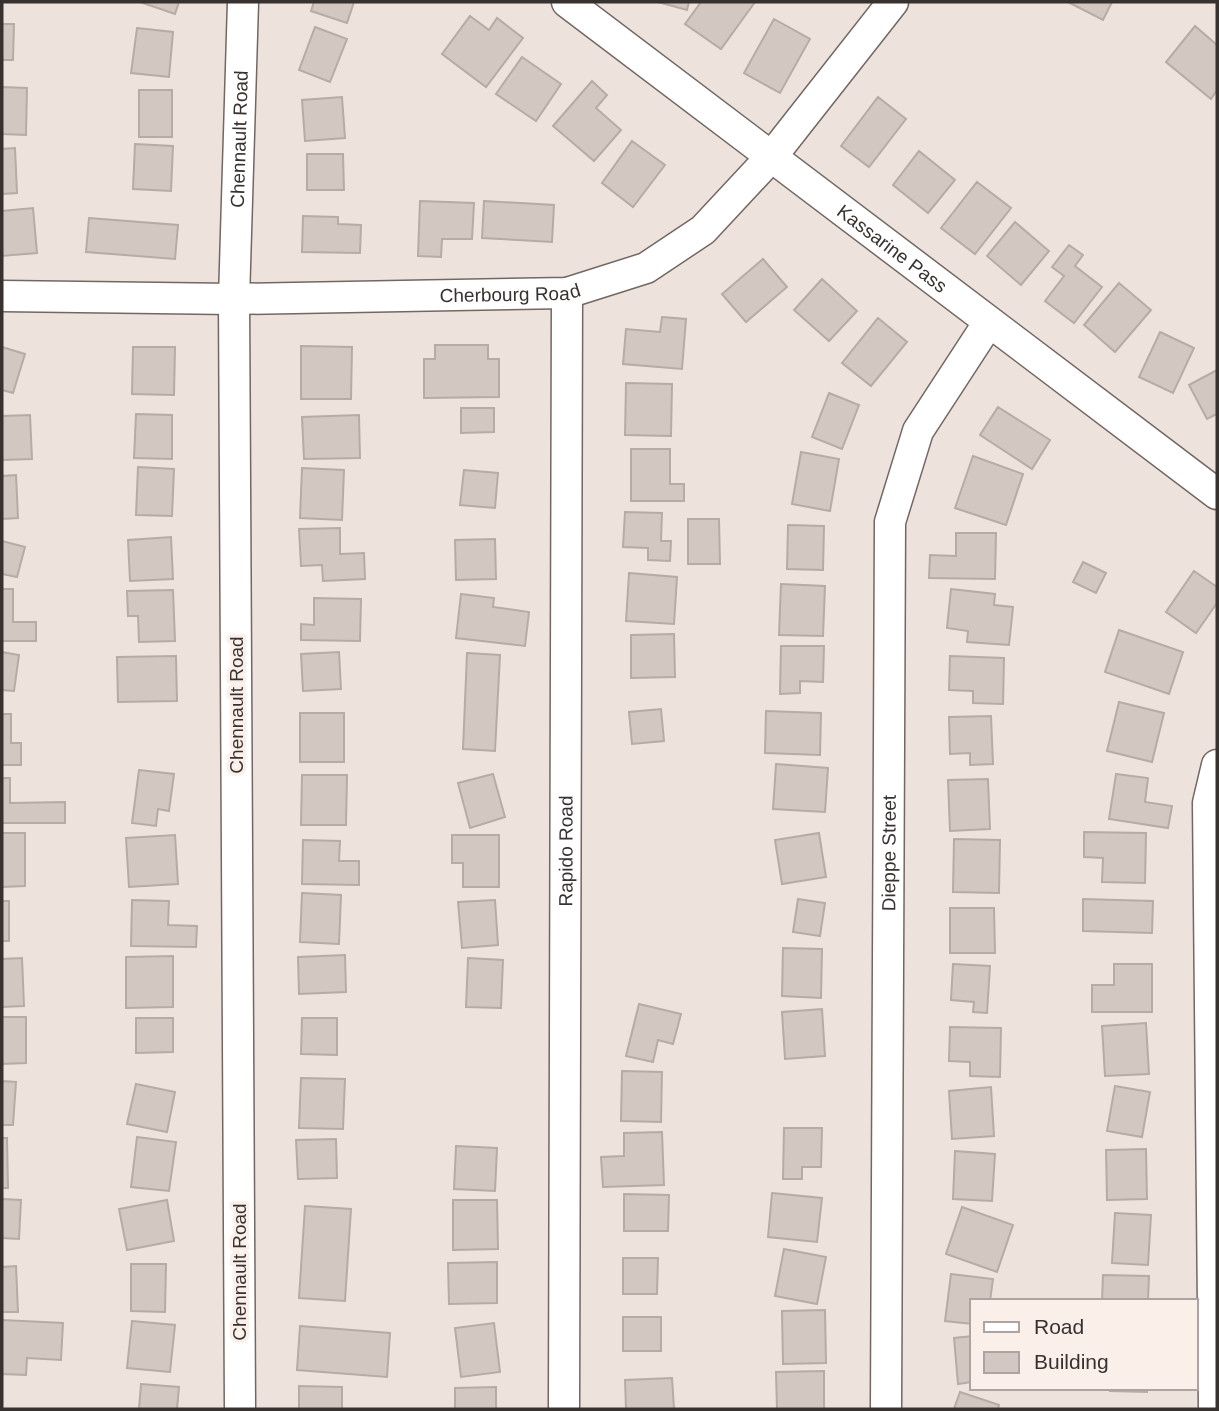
<svg xmlns="http://www.w3.org/2000/svg" width="1219" height="1411" viewBox="0 0 1219 1411" font-family="Arial,sans-serif">
	<rect width="100%" height="100%" fill="#eee2dd"/>
	<path fill="#d3c7c2" stroke="#b7aba6" stroke-width="2" d="M140,2H179L175,14Z
		M314,2H354L347,23L311,11Z
		M658,2H689L687,10Z
		M701,2H755L721,49L685,24Z
		M1068,2H1112L1103,20Z
		M470,16L489,30L497,18L523,38L486,87L442,54Z
		M774,19L810,39L780,93L744,73Z
		M2,24H14L13,60H2Z
		M1195,26L1217,45V90L1211,99L1166,62Z
		M315,27L347,39L330,82L299,70Z
		M137,28L173,32L169,77L131,73Z
		M522,57L561,84L536,121L496,94Z
		M592,81L607,95L596,108L621,130L594,161L553,126Z
		M2,87L27,88L26,135L2,134Z
		M139,90H172V137H139Z
		M342,97L345,138L305,141L302,100Z
		M878,97L906,119L869,167L841,146Z
		M632,141L665,165L633,207L602,183Z
		M135,144L173,146L171,191L133,189Z
		M15,148L17,193L2,194V149Z
		M919,151L955,180L928,213L893,185Z
		M307,154H343L344,190H307Z
		M977,182L1011,208L975,254L941,228Z
		M420,201L474,203L472,239H442L441,257L418,256Z
		M484,201L554,205L552,242L482,238Z
		M33,208L37,253L2,256V211Z
		M303,216L338,217V224L361,225L360,253L302,252Z
		M89,218L178,225L175,259L86,252Z
		M1015,222L1049,251L1021,285L987,256Z
		M1069,245L1083,255L1075,266L1102,287L1074,323L1045,301L1064,276L1052,267Z
		M763,259L787,287L746,322L722,294Z
		M822,279L857,311L829,341L794,310Z
		M1119,283L1151,310L1115,352L1084,325Z
		M662,317L686,319L682,369L623,364L626,329L660,332Z
		M878,318L907,342L871,386L842,363Z
		M1160,332L1194,348L1173,393L1139,377Z
		M435,345H488V359H499V397L424,398V359H435Z
		M301,346L352,347L351,399H301Z
		M2,347L25,354L13,393L2,390Z
		M133,347H175L174,395L132,394Z
		M1217,370V414L1207,419L1189,385Z
		M626,383L672,384L671,436L625,435Z
		M829,393L859,405L842,449L812,437Z
		M998,407L1050,440L1032,469L980,435Z
		M461,408H494V432L461,433Z
		M136,414L172,415V459L134,458Z
		M30,415L32,459L2,460V416Z
		M359,415L360,458L304,459L302,417Z
		M631,449H670V484H684V501H631Z
		M801,452L839,459L830,511L792,504Z
		M973,456L1023,474L1006,525L955,508Z
		M138,467L174,469L172,516L136,515Z
		M302,468L344,470L342,520L300,518Z
		M464,470L498,473L495,508L460,505Z
		M16,475L18,518L2,519V476Z
		M625,512L662,513L661,541H671L670,561L648,560V548L623,547Z
		M688,519H719L720,564H688Z
		M788,525L824,526L823,570L787,569Z
		M340,528V554L364,553L365,579L323,581L322,565L301,566L299,529Z
		M956,533H996L995,579L929,578L930,555L956,556Z
		M171,537L173,579L130,581L128,540Z
		M495,539L496,579L456,580L455,540Z
		M2,541L25,547L17,577L2,574Z
		M1083,562L1106,573L1096,593L1073,582Z
		M1194,571L1217,587V603L1196,633L1166,612Z
		M629,573L677,577L674,624L626,621Z
		M781,584L825,586L823,636L779,635Z
		M2,589H13V622H36V641H2Z
		M951,589L995,594L994,605L1013,607L1009,645L967,642L968,631L947,628Z
		M173,590L175,641L139,642L138,616H128L127,591Z
		M461,594L494,598L493,607L529,612L525,646L456,638Z
		M314,598L361,599L360,641L301,640V624L314,625Z
		M1119,630L1183,652L1169,694L1105,672Z
		M674,634L675,677L631,678V635Z
		M781,646H824L823,682L800,681V693L780,694Z
		M2,652L19,655L14,691L2,690Z
		M339,652L341,689L303,691L301,654Z
		M467,653L500,655L495,751L463,749Z
		M176,656L177,701L118,702L117,657Z
		M950,656L1004,658L1003,704L973,703V691L949,690Z
		M1119,702L1164,713L1152,762L1107,751Z
		M661,709L664,741L632,744L629,712Z
		M766,711L821,713L820,755L765,753Z
		M300,713H344V762H300Z
		M2,714H11V743H21V765H2Z
		M991,716L993,764L970,765V753L950,754L949,717Z
		M776,764L828,768L825,812L773,809Z
		M139,770L174,774L169,811L158,809L156,826L132,823Z
		M493,774L505,817L470,828L458,783Z
		M1116,774L1148,778L1145,802L1172,806L1168,828L1109,819Z
		M302,775H347L346,825H301Z
		M2,778H10V803L65,802V823H2Z
		M988,779L990,829L950,831L948,780Z
		M1084,832L1146,833L1145,883L1102,882L1103,858L1084,857Z
		M2,833H25V886L2,887Z
		M819,833L826,877L782,884L775,840Z
		M175,835L178,884L129,887L126,838Z
		M452,835H499V887H463V863H452Z
		M954,839L1000,840L999,893L953,892Z
		M303,840L340,841L339,861H359V885L302,884Z
		M302,893L341,895L339,944L300,942Z
		M798,899L825,903L820,936L793,932Z
		M1083,899L1153,901L1152,933L1083,931Z
		M132,900L169,901L168,925L197,926L196,947L131,946Z
		M495,900L498,945L462,948L458,902Z
		M2,901H9V941H2Z
		M950,908H994L995,953H950Z
		M783,948L822,949L821,998L782,996Z
		M345,955L346,992L299,994L298,957Z
		M173,956V1007L126,1008V957Z
		M22,958L24,1006L2,1007V959Z
		M468,958L503,960L501,1008L466,1007Z
		M953,964L990,966L987,1013L973,1012L974,1002L951,1000Z
		M1114,964H1152V1012H1092V985H1114Z
		M639,1004L681,1014L673,1044L658,1040L653,1062L626,1056Z
		M822,1009L825,1056L785,1059L782,1012Z
		M2,1017H26V1063L2,1064Z
		M136,1018H173V1052L136,1053Z
		M302,1018H337V1055L301,1054Z
		M1146,1023L1149,1074L1105,1076L1102,1026Z
		M950,1027L1001,1028L1000,1077L970,1076V1062L949,1061Z
		M622,1071L662,1072L661,1122L621,1121Z
		M301,1078L345,1079L343,1129L299,1128Z
		M2,1081L16,1082L13,1125H2Z
		M136,1084L175,1092L167,1132L127,1124Z
		M1115,1086L1150,1092L1142,1137L1107,1131Z
		M991,1087L994,1136L952,1139L949,1091Z
		M784,1128H822L821,1167H802V1179H783Z
		M662,1132L664,1185L603,1187L601,1157L624,1156V1133Z
		M137,1137L176,1142L169,1191L131,1187Z
		M2,1138H7L8,1188H2Z
		M336,1139L337,1178L298,1179L296,1140Z
		M456,1146L497,1148L495,1191L454,1189Z
		M1146,1149L1147,1199L1107,1200L1106,1150Z
		M955,1151L995,1154L992,1201L953,1199Z
		M772,1193L822,1198L817,1242L768,1237Z
		M624,1194L669,1195L668,1231H624Z
		M2,1199L21,1200L19,1239L2,1238Z
		M167,1200L174,1241L127,1250L119,1209Z
		M453,1200H497L498,1249L453,1250Z
		M305,1206L351,1209L345,1301L299,1298Z
		M962,1207L1013,1225L997,1272L946,1254Z
		M1115,1213L1151,1215L1148,1265L1112,1263Z
		M784,1249L826,1257L817,1304L775,1296Z
		M623,1258H658L657,1294H623Z
		M497,1262V1303L449,1304L448,1263Z
		M131,1264H166L165,1312L131,1311Z
		M16,1266L18,1312H2V1267Z
		M951,1274L993,1279L990,1301H972V1324L945,1321Z
		M1103,1275L1149,1276L1148,1301H1102Z
		M825,1310L826,1363L783,1364L782,1311Z
		M623,1317H661V1351H623Z
		M2,1320L63,1323L61,1360L27,1358L26,1375L2,1374Z
		M132,1321L175,1325L170,1372L127,1368Z
		M494,1323L500,1372L461,1377L455,1328Z
		M300,1326L390,1333L387,1377L297,1370Z
		M972,1336V1382L958,1384L954,1338Z
		M824,1371V1409H777L776,1372Z
		M672,1378L674,1409H626L625,1380Z
		M141,1384L179,1387L177,1409H139Z
		M299,1386L342,1387V1409H299Z
		M496,1387V1409H455V1388Z
		M1110,1388H1147V1392L1110,1391Z
		M960,1392L999,1405L998,1409H954Z"/>
	<g fill="none" stroke-linecap="round" stroke-linejoin="round">
		<g stroke="#716763" stroke-width="33">
			<g id="minor">
				<path id="s1" d="M567,2L1217,494"/>
				<path id="s2" d="M2,296L234,299L567,293L646,268L703,230L772,156L893,2"/>
				<path id="s3" d="M240,1409L234,299L243,2"/>
				<path id="s4" d="M564,1409L567,293"/>
				<path id="s5" d="M886,1409L890,522L918,431L989,322"/>
				<path d="M1214,1409L1208,803L1217,765"/>
			</g>
		</g>
		<use href="#minor" stroke="#fff" stroke-width="30"/>
	</g>
	<g text-anchor="middle" stroke-width="7" stroke-linejoin="round" paint-order="stroke">
		<g font-size="19" fill="#373230" stroke="#fbefea">
			<text dy="7" stroke="none"><textPath href="#s3" startOffset="1270">Chennault Road</textPath></text>
			<text dy="7" stroke="none"><textPath href="#s1" startOffset="408">Kassarine Pass</textPath></text>
			<text dy="7" stroke="none"><textPath href="#s2" startOffset="508">Cherbourg Road</textPath></text>
			<text transform="translate(236 705) rotate(-90)" y="7">Chennault Road</text>
			<text dy="7" stroke="none"><textPath href="#s4" startOffset="558">Rapido Road</textPath></text>
			<text dy="7" stroke="none"><textPath href="#s5" startOffset="556">Dieppe Street</textPath></text>
			<text transform="translate(239 1272) rotate(-90)" y="7">Chennault Road</text>
		</g>
	</g>
	<rect width="1219" height="1411" fill="none" stroke="#373230" stroke-width="7"/>
	<rect x="970" y="1299" width="228" height="91" fill="#fbefea" stroke="#ada3a0" stroke-width="2"/>
	<rect x="984" y="1322" width="35" height="10" fill="#ffffff" stroke="#ada3a0" stroke-width="2"/>
	<text x="1034" y="1334" font-size="21" fill="#373230">Road</text>
	<rect x="984" y="1352" width="35" height="21" fill="#d3c7c2" stroke="#ada3a0" stroke-width="2"/>
	<text x="1034" y="1369" font-size="21" fill="#373230">Building</text>
</svg>
